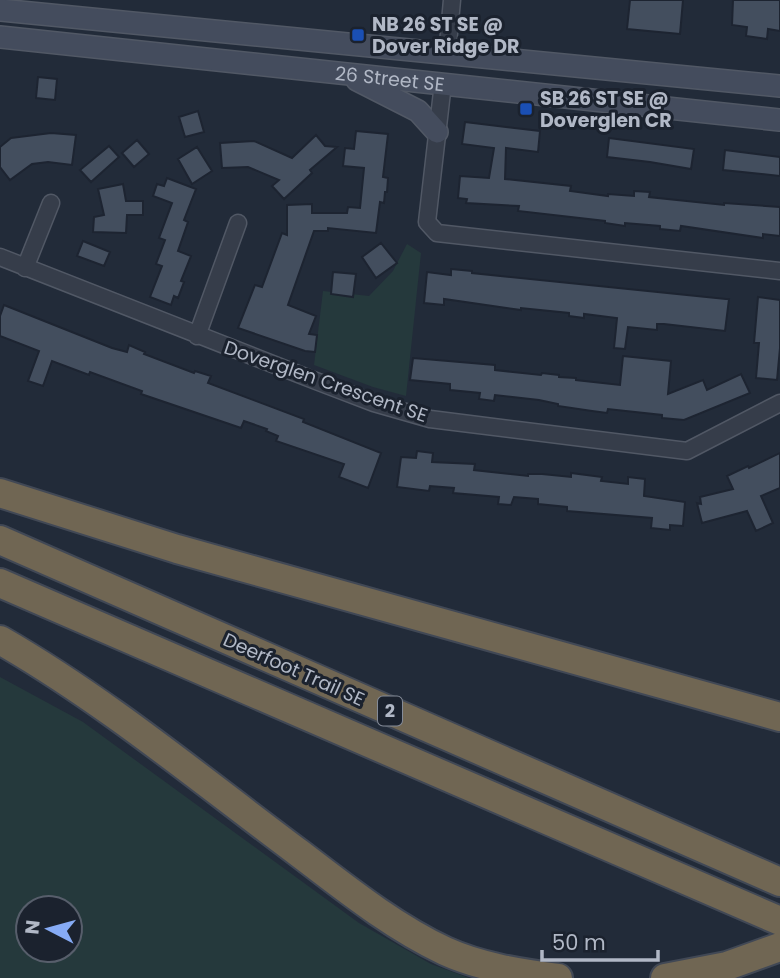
<svg xmlns="http://www.w3.org/2000/svg" width="780" height="978" viewBox="0 0 780 978" font-family="Poppins,sans-serif">
	<rect width="100%" height="100%" fill="#222b39"/>
	<path fill="#25393c" fill-rule="evenodd" d="M407,244L421,253L406,396L373,387L314,365L323,291L369,296L393,271Z
		M0,677L83,722L359,923L431,964L469,978H0ZM28,908H70V950H28Z"/>
	<path fill="#434e5e" stroke="#1d2431" stroke-width="2" d="M630,0H683L680,34L627,29Z
		M733,0H780V31L768,29L767,39L746,36L747,27L732,25Z
		M38,77L57,79L55,100L36,98Z
		M198,111L204,132L185,137L179,117Z
		M465,122L540,131L538,152L506,148L505,179L571,186L570,191L608,196V194L634,196V191L650,192L649,197L724,205V203L780,207V236L763,234V238L681,226L680,231L660,229V226L625,223V226L605,223V221L518,211L519,206L466,203L467,199L458,198L460,176L489,178L494,148L462,144Z
		M356,131L388,134L383,177L388,178L387,192H385L384,203L380,202L376,233L328,228V231H314L288,305L316,316L309,334L317,335L315,352L305,351L238,328L255,285L262,287L282,233L287,235V205L312,204V213H347L348,207L360,208L364,168L343,166L345,148L354,149Z
		M51,133L76,135L72,165L48,162L32,164L10,180L0,167V147L11,138Z
		M316,135L325,146L337,147L310,170L312,173L284,199L272,186L279,180L248,167L222,168L220,143L254,141L292,158Z
		M609,138L694,149L691,169L650,162L607,157Z
		M137,140L149,154L134,167L122,153Z
		M109,146L119,157L91,182L80,170Z
		M197,147L212,171L192,184L178,159Z
		M725,150L780,157V176L723,170Z
		M167,178L196,189L184,220L188,222L178,251L191,256L181,281L184,282L178,298L174,296L171,305L150,297L162,266L156,264L165,240L159,238L172,203L153,196L157,184L164,186Z
		M123,184L126,201H143V215H127L126,233L93,232L94,217L104,215L98,189Z
		M83,241L110,252L104,266L77,256Z
		M381,243L397,263L376,278L362,257Z
		M451,269L472,271V273L726,299H729L725,331L664,324H657V330L628,327L625,349L614,348L617,318L584,314V318L569,316V313L521,308V310L444,299V305L424,303L427,272L451,275Z
		M333,272L356,274L353,297L331,294Z
		M758,297L780,300V348L777,380L756,378L759,343H754Z
		M4,305L112,348L127,352L129,345L145,352L144,354L194,373L195,371L211,376L208,383L304,419L303,422L381,453L368,488L339,477L344,464L276,441L278,436L266,431L267,429L244,421L241,428L141,394L142,391L90,372L89,375L52,361L43,386L28,381L39,351L0,336V316Z
		M623,356L671,361L668,394L703,380L707,390L741,374L750,393L684,420L662,418V415L608,409L607,413L592,411L558,406V404L539,400L495,395L494,401L479,399L480,393L450,390V384L410,380L413,358L495,365V370L541,375L542,373L559,375V377L576,378V380L620,385Z
		M417,451L433,453L432,462L475,464L474,470L528,476V474H542L571,477V473L602,477L601,481L628,484V477L645,479L644,496L685,502L683,526L670,525V530L651,528L652,518L567,511V507L538,504V499L514,497L511,505L498,504L499,497L453,493L454,488L430,486L429,491L397,487L401,457L416,458Z
		M780,453V488L761,496L773,523L756,531L747,511L702,523L697,503L701,504L700,497L733,489L727,476L748,466L749,468Z"/>
	<g fill="none" stroke-linecap="round" stroke-linejoin="round">
		<g stroke="#515865" stroke-width="19">
			<path id="street" d="M447,55L452,0
				M443,83L427,222L437,233L780,271
				M0,257L316,381L374,403L430,419L687,451L780,403
				M25,268L51,203
				M197,336L238,223"/>
		</g>
		<g stroke="#515865" stroke-width="24">
			<g id="secondary">
				<path d="M0,10L780,86"/>
				<path id="s1" d="M0,37L780,120"/>
				<path d="M357,80L418,111L437,132"/>
			</g>
		</g>
		<g stroke="#414855" stroke-width="32">
			<path id="highway" d="M0,493L177,549L780,717
				M0,540L780,882
				M0,583L780,921
				M0,640C106,701 201,780 299,853C345,888 392,926 445,951C480,967 520,973 558,978
				M665,978L727,966L780,947"/>
		</g>
		<use href="#street" stroke="#363d4a" stroke-width="16"/>
		<use href="#secondary" stroke="#444c5d" stroke-width="21"/>
		<use href="#highway" stroke="#706653" stroke-width="28"/>
	</g>
	<g fill="#1a4fb4" stroke="#1b222e" stroke-width="2.5">
		<rect x="351" y="28" width="14" height="14" rx="3.5"/>
		<rect x="519" y="102" width="14" height="14" rx="3.5"/>
	</g>
	<g text-anchor="middle" stroke-width="6" stroke-linejoin="round" paint-order="stroke">
		<rect fill="#1b222e" stroke="#848b98" stroke-width="2" x="378" y="696.5" width="24" height="29" rx="5"/>
		<g font-size="18" font-weight="bold" fill="#b1b8c6">
			<text x="390" y="717">2</text>
		</g>
		<g font-size="19" font-weight="bold" fill="#b1b8c6" stroke="#1b222e" text-anchor="start">
			<text x="372" y="31">NB 26 ST SE @<tspan x="372" dy="22">Dover Ridge DR</tspan></text>
			<text x="540" y="105">SB 26 ST SE @<tspan x="540" dy="22">Doverglen CR</tspan></text>
		</g>
		<g font-size="19" fill="#b1b8c6" stroke="#1b222e">
			<text dy="7" stroke="none"><textPath href="#s1" startOffset="392">26 Street SE</textPath></text>
			<text transform="translate(326 381) rotate(19)" y="7">Doverglen Crescent SE</text>
			<text transform="translate(294 669) rotate(24)" y="7">Deerfoot Trail SE</text>
		</g>
	</g>
	<g transform="translate(49 929) rotate(276)"><circle r="33" fill="#1b222e" stroke="#575e6b" stroke-width="2"/>
	<path d="M0-5L12 26L0 18L-12 26Z" fill="#86abf5"/>
	<text y="-10" font-size="19" font-weight="bold" text-anchor="middle" fill="#b1b8c6">N</text>
	</g>
	<path d="M542 950v10h116v-10" fill="none" stroke="#b1b8c6" stroke-width="3.5"/>
	<text x="552" y="950" font-size="21" fill="#b1b8c6" stroke="#1b222e" stroke-width="5" paint-order="stroke">50 m</text>
</svg>
